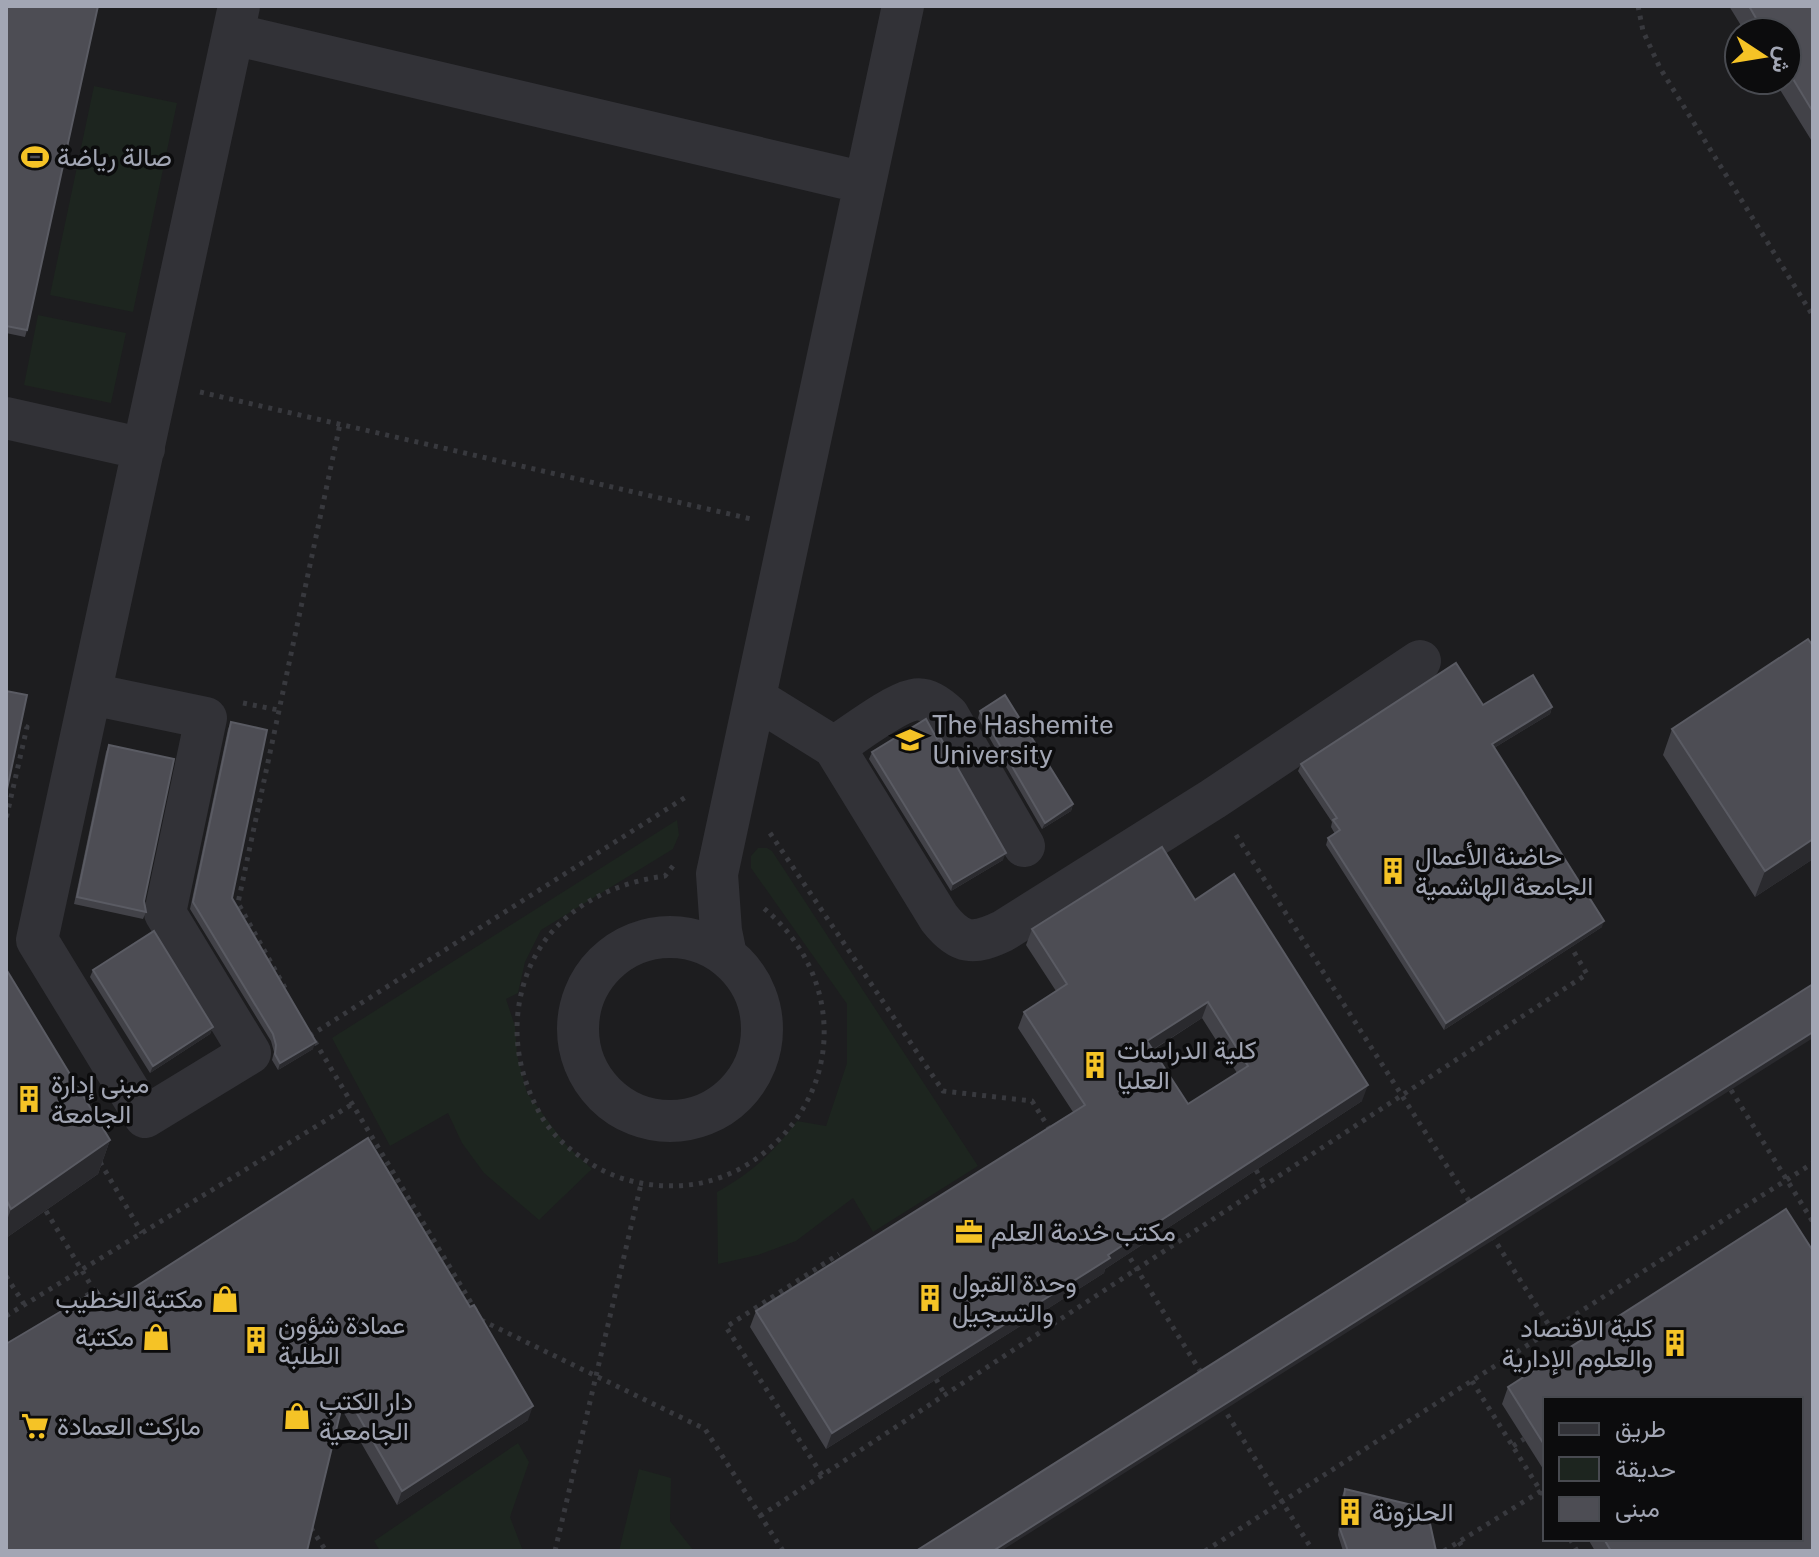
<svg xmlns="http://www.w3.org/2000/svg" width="1819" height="1557" viewBox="0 0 1819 1557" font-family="'Public Sans',Vazirmatn,sans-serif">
	<rect width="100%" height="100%" fill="#111112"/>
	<path fill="#1d1d1f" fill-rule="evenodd" d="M6,6H1813V1551H6ZM1739,32H1787V80H1739ZM1545,1399H1801V1539H1545Z"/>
	<path fill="#1d251f" d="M94,86L177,103L133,312L50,295Z
		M38,315L126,333L111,403L24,385Z
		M677,820L679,835L673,849L541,930L525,962L518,993L506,999L515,1026L517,1055L527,1093L567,1146L592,1169L539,1220L484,1173L462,1143L448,1113L390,1146L332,1038Z
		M758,848H767L772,851L978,1166L873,1232L853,1198L796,1241L758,1255L718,1264L717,1192C751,1173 774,1152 797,1121L826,1126L847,1063V1004L751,868V856Z
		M518,1443L529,1462L510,1517L523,1551H380L374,1541Z
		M639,1469L671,1478L670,1521L694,1551H619Z"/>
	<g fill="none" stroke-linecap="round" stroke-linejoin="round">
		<path stroke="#38393e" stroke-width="5" stroke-dasharray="4 6" stroke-linecap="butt" d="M1638,6L1643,31L1660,68L1813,316
			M200,392L751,519
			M243,703L278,710
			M6,722L27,727L6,819
			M770,833L943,1091L1032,1101L1052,1133
			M1236,835L1471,1204
			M673,866L665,876C604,884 547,916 526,977C510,1023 516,1069 539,1112C552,1137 575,1155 600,1169C627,1183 657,1188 688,1185C716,1182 743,1170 765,1152C847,1086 842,970 761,906
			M285,988L238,903L340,424
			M1731,1090L1813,1222
			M100,1162L142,1233
			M1256,1170L1265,1185
			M46,1211L98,1297
			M1492,1236L1552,1330
			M1125,1250L1202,1374
			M6,1276L24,1304
			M476,1311L311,1035L689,795
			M66,1313L64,1309L94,1291
			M6,1316L351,1105
			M481,1320L705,1429L783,1551
			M936,1379L945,1395
			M1472,1381L1545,1498
			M1222,1406L1313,1551
			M1513,1446L1524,1439
			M822,1475L726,1327L839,1254
			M760,1516L1587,974L1571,947
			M311,1528L326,1551
			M1570,1539L1577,1551
			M1459,1542L1465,1551
			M555,1551L641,1184
			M1205,1551L1813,1163
			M1444,1551L1541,1491"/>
		<path stroke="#323237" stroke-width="42" d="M233,34L865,183
			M6,418L144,449
			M91,694L206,718L165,913L250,1053L145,1117L37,940L239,6
			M755,698L834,747L939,918C960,945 974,945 1003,931L1213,799L1420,661
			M834,747C853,735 893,704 913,700C927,697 938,706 948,715L1024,846
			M578 1029a92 92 0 1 1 184 0a92 92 0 1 1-184 0Z
			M726,955L721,931L717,874L903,6"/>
	</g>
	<path fill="#424248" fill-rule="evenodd" d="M6,6L27,330L25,337L6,333Z
		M1729,6H1813V143L1774,80H1787V32H1745Z
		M1813,646V859L1755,897L1663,755L1672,729Z
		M1483,705L1552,707L1550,714L1494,748L1602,927L1444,1030L1326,845L1328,838L1335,834L1331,827L1332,822L1298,771L1301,764Z
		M980,711L1073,804L1071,811L1042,829L978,718Z
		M231,722L232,898L313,1049L278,1070L272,1060L274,1052L271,1041L190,909L228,729Z
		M937,739L1003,860L951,891L869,759L872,752Z
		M109,745L144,901L146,912L143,919L74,904L106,752Z
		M1195,900L1362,1101L1105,1269L1104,1273L826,1449L750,1327L756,1311L1073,1112L1018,1028L1024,1012L1056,991L1026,945L1032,929ZM1202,1018L1237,1073L1188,1104L1153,1050Z
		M6,970L110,1140L98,1174L6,1238Z
		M93,970L213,1027L210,1034L150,1073L90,977Z
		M1786,1209L1813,1251V1551H1595L1588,1539H1801V1399H1545V1472L1502,1404L1508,1387Z
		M107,1305L528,1420L397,1505L341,1408Z
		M1345,1489L1436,1551H1343L1338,1535L1342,1496Z"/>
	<path fill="#2a2a2e" d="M1552,707L1550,714L1489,751L1492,744Z
		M1073,804L1071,811L1042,829L1045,823Z
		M1813,839V859L1755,897L1765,871Z
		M1006,853L1003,860L951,891L953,884Z
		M1604,921L1602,927L1444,1030L1446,1023Z
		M1208,1002L1202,1018L1141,1057L1147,1041Z
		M213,1027L210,1034L150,1073L153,1066Z
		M1813,1032V1038L1001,1551H993Z
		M316,1042L313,1049L278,1070L280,1063Z
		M1368,1085L1362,1101L1105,1269L1104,1273L826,1449L832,1433Z
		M110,1140L98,1174L6,1238V1223L11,1209Z
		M533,1406L528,1420L397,1505L402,1491Z"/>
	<path fill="#4d4d54" stroke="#5a5b63" stroke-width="2" fill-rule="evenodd" d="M6,6H98L27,330L6,326Z
		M1749,6H1813V112L1787,69V32H1764Z
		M1808,639L1813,646V839L1765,871L1672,729Z
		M1456,663L1483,705L1533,675L1552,707L1492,744L1604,921L1446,1023L1328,838L1340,830L1333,820L1337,818L1301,764Z
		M6,691L27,695L6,794Z
		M1005,695L1073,804L1045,823L980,711Z
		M926,719L937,739L940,737L1006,853L953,884L872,752Z
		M231,722L267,730L232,898L316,1042L280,1063L275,1054L276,1045L273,1034L193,902Z
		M109,745L174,759L144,901L146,912L77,897Z
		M1162,847L1195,900L1234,874L1368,1085L1108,1255L1110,1258L832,1433L756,1311L1085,1105L1024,1012L1067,984L1032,929ZM1208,1002L1248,1066L1188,1104L1147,1041Z
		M154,931L213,1027L153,1066L93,970Z
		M6,969L110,1140L11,1209L6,1199Z
		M1813,984V1032L993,1551H916Z
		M368,1138L470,1307L474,1305L533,1406L402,1491L345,1393L307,1551H6V1344L97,1290L107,1305Z
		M1786,1209L1813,1251V1551H1611L1604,1539H1801V1399H1545V1446L1508,1387Z
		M1345,1489L1416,1506L1429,1519L1436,1551H1348L1340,1529Z"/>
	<defs>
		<g id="stadium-bare" transform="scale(2.16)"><path d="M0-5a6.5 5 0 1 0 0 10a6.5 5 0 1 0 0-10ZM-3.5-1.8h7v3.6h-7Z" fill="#f5c326" stroke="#0c0c0d" stroke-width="2.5" paint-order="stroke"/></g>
		<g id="university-bare" transform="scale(2.16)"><path d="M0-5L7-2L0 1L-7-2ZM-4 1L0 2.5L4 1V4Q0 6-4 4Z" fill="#f5c326" stroke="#0c0c0d" stroke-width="2.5" paint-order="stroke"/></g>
		<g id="building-bare" transform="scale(2.16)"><path d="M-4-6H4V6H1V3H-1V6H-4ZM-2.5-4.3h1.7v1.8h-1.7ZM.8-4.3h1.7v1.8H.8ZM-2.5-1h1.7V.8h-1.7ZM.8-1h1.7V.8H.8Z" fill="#f5c326" stroke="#0c0c0d" stroke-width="2.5" paint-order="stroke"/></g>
		<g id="office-bare" transform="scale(2.16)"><path d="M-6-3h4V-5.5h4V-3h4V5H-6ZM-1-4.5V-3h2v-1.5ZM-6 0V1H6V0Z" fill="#f5c326" stroke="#0c0c0d" stroke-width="2.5" paint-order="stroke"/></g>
		<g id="shop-bare" transform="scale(2.16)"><path d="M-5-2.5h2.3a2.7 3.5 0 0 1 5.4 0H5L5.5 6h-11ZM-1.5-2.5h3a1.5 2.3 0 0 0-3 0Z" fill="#f5c326" stroke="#0c0c0d" stroke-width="2.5" paint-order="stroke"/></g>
		<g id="supermarket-bare" transform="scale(2.16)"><path d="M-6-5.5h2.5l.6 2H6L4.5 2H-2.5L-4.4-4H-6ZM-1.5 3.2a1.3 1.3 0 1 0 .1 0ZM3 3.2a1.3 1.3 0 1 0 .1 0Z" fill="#f5c326" stroke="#0c0c0d" stroke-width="2.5" paint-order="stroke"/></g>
	</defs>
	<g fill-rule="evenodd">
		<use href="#stadium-bare" x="35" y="157"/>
		<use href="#university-bare" x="910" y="740"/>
		<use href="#building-bare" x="1393" y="871"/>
		<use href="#building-bare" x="1095" y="1065"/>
		<use href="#building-bare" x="29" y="1099"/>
		<use href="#office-bare" x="969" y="1232"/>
		<use href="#building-bare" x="930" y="1298"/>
		<use href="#shop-bare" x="225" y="1299"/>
		<use href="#shop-bare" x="156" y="1337"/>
		<use href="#building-bare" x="256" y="1340"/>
		<use href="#building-bare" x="1675" y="1343"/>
		<use href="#shop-bare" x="297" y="1416"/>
		<use href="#supermarket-bare" x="35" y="1426"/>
		<use href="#building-bare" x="1350" y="1512"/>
	</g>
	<g text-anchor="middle" stroke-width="7" stroke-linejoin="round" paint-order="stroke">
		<g font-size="26" fill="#a2a6b4" stroke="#0c0c0d" text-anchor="start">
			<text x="57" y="166">صالة رياضة</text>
			<text x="932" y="734">The Hashemite<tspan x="932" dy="30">University</tspan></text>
			<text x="1415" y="865">حاضنة الأعمال<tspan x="1415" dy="30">الجامعة الهاشمية</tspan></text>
			<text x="1117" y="1059">كلية الدراسات<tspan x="1117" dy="30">العليا</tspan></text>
			<text x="51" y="1093">مبنى إدارة<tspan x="51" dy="30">الجامعة</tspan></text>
			<text x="991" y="1241">مكتب خدمة العلم</text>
			<text x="952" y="1292">وحدة القبول<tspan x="952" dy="30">والتسجيل</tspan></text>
			<text x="203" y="1308" text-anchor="end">مكتبة الخطيب</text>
			<text x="278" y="1334">عمادة شؤون<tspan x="278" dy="30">الطلبة</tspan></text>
			<text x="1653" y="1337" text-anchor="end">كلية الاقتصاد<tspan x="1653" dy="30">والعلوم الإدارية</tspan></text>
			<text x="134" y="1346" text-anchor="end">مكتبة</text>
			<text x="319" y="1410">دار الكتب<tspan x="319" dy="30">الجامعية</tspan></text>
			<text x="57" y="1435">ماركت العمادة</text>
			<text x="1372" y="1521">الحلزونة</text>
		</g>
	</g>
	<rect width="1819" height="1557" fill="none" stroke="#a2a6b4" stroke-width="16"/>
	<rect x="1543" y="1397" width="260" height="144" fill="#0c0c0d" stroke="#484a50" stroke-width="2"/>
	<rect x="1559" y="1423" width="40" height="12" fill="#323237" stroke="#484a50" stroke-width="2"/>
	<text x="1615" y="1437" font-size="24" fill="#a2a6b4">طريق</text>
	<rect x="1559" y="1457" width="40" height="24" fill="#1d251f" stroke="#484a50" stroke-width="2"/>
	<text x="1615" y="1477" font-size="24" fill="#a2a6b4">حديقة</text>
	<rect x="1559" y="1497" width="40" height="24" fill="#4d4d54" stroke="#484a50" stroke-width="2"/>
	<text x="1615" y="1517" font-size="24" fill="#a2a6b4">مبنى</text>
	<g transform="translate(1763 56) rotate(102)"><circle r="38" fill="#0c0c0d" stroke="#484a50" stroke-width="2"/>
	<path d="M0-6L14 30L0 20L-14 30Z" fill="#f5c326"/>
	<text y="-12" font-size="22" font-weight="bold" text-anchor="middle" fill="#a2a6b4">ش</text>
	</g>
</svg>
